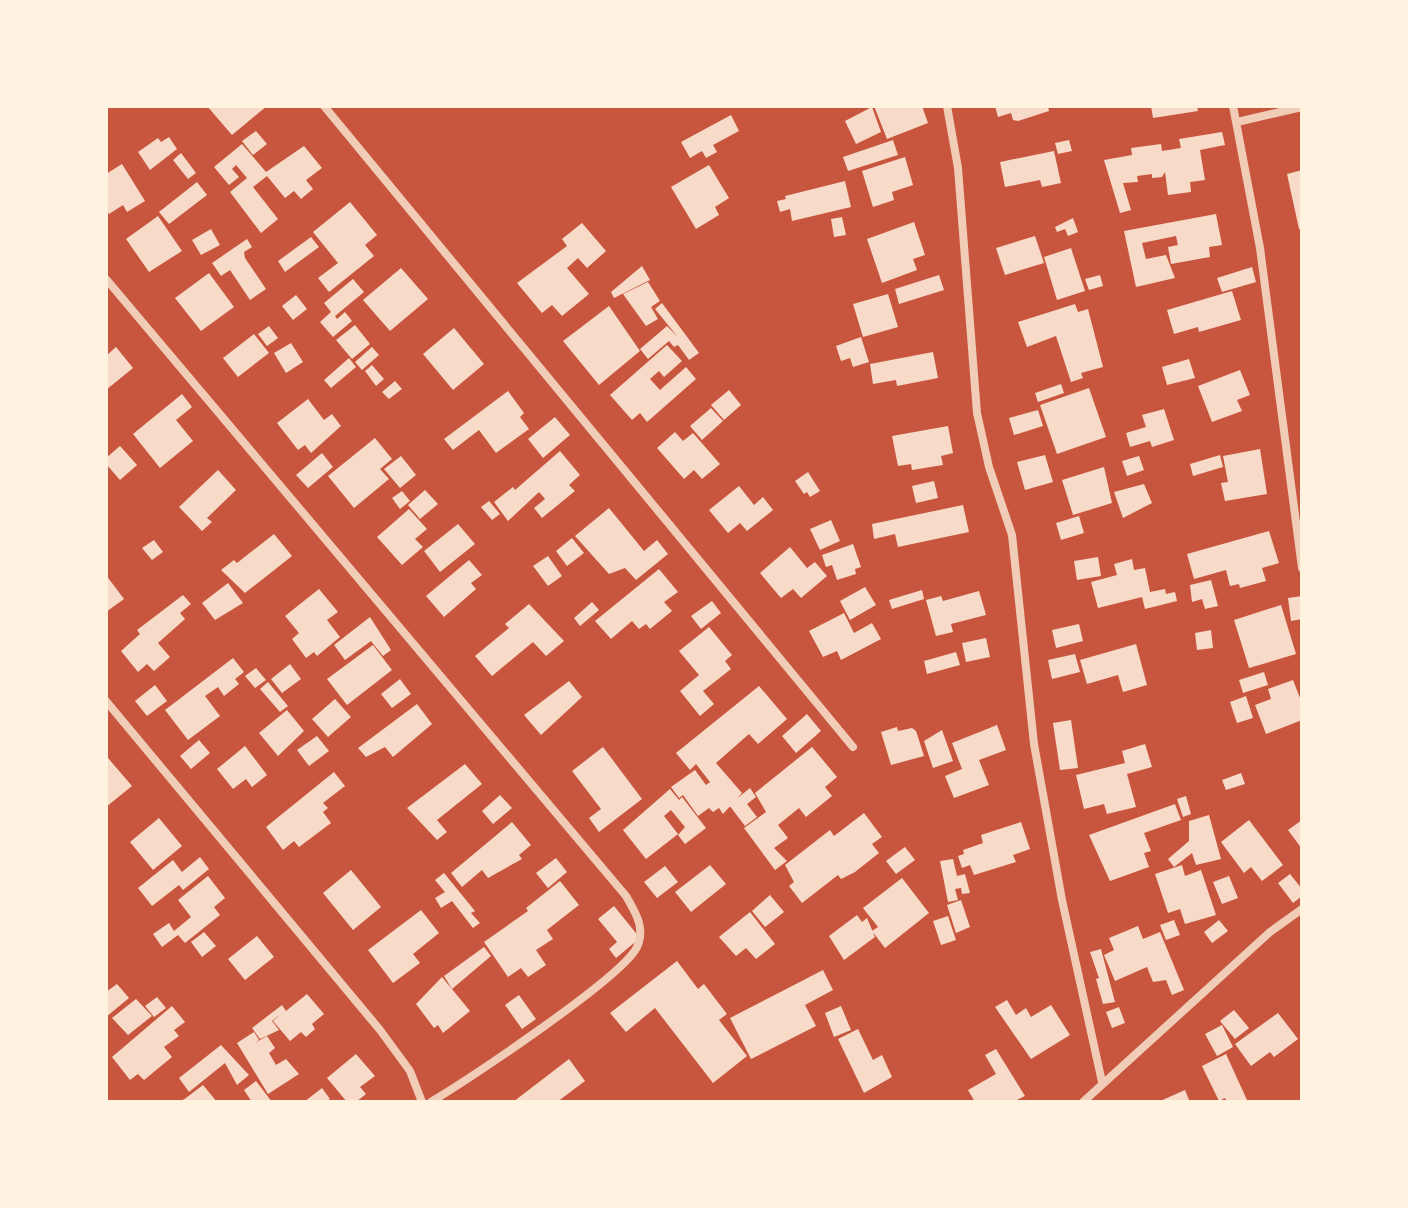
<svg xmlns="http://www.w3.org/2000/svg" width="1408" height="1208" viewBox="0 0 1408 1208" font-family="Montserrat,sans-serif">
	<rect width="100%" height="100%" fill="#c8553d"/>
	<path fill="#f7dbc8" d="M207,106H267L232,135Z
		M874,106H922L928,123L887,139Z
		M995,106H1048L1049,111L1018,121L1013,120L1011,113L998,117Z
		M1151,106H1197L1198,111L1153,118Z
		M872,107L881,132L856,144L845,121Z
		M731,115L739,131L713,145L717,152L706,158L702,151L690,158L681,142Z
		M256,131L267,144L253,155L242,141Z
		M1222,132L1225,145L1200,150L1205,180L1190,182L1191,192L1168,195L1165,172L1162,177L1152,178V174L1137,176L1138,182L1123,183L1131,210L1120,213L1104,160L1132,155L1131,148L1161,144L1162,151L1181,148L1179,139Z
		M169,137L177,149L150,170L138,152L158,138L161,142Z
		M893,140L898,155L848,171L843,157Z
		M1069,140L1072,151L1058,154L1055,143Z
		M242,144L266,172L304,146L322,168L306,180L313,189L301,199L294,191L285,198L267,176L253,187L278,219L261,233L230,192L247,178L236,165L232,169L239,177L229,185L214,167Z
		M1054,151L1061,183L1042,187L1040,180L1005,187L1000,162Z
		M181,153L196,173L188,179L173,160Z
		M905,157L913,185L892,192L894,200L873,207L862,171Z
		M122,164L145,201L127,212L123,205L109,214L106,208V174Z
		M709,165L729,198L715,207L719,215L696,229L671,187Z
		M1302,170V229H1299L1287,174Z
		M845,181L851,207L792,221L790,209L780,212L777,201L786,199L785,196Z
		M197,182L207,195L169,224L159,212Z
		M350,202L377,235L365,245L374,256L329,292L318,278L338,263L313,232Z
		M1216,214L1222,245L1209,247L1210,257L1171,264L1168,247L1178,245L1176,236L1142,243L1146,259L1166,255L1175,278L1136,287L1124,231Z
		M158,216L182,251L149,272L126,239Z
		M842,217L846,235L834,237L831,219Z
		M1073,218L1078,232L1068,236L1065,229L1057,232L1055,227Z
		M914,222L925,255L913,259L917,270L882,283L867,239Z
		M582,223L606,251L587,268L578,258L567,268L589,294L562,316L552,305L542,313L517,283L567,246L562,239Z
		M211,229L220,245L201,255L192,240Z
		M1035,236L1044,263L1005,275L996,248Z
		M311,237L319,247L285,272L278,261Z
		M247,239L252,247L244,252L245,258L266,289L250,300L230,270L221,276L212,263Z
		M1071,248L1085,291L1057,300L1044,257Z
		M642,266L650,280L614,298L611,292Z
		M1252,267L1256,282L1222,292L1217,278Z
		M401,268L428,299L390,331L363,300Z
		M209,273L234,307L201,331L175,298Z
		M939,275L944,290L899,304L895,289Z
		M1100,275L1103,286L1089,290L1085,279Z
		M353,279L364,292L335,316L337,319L345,312L352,321L333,337L320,322L331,312L324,303Z
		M648,282L660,301L651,307L658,319L646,326L623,294Z
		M1232,291L1241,320L1199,332L1198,327L1174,334L1167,310Z
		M888,294L898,327L863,337L853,304Z
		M296,295L307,309L293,320L282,306Z
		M662,303L699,353L689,360L678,345L674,347L669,341L648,359L640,349L667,326L677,336L655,309Z
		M1075,304L1078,312L1088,309L1103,367L1081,373L1083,378L1071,382L1056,336L1027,347L1018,322Z
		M609,306L640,351L599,385L563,341Z
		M355,325L370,344L352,359L336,340Z
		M269,326L278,338L267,346L258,334Z
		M454,328L484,364L453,390L423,354Z
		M254,334L269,353L238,377L223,358Z
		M861,337L869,362L853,367L850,358L841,361L836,346Z
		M291,343L303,362L286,373L274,353Z
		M667,345L682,361L664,377L659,371L650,379L660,390L686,367L696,379L647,422L640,413L632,420L610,395Z
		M116,347L133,368L106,390V356Z
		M372,347L379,355L362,370L355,362Z
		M933,352L938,378L897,386L896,380L873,384L870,364Z
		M349,358L356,367L331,388L324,380Z
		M1189,359L1195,378L1167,385L1162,367Z
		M372,365L384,379L376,386L365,371Z
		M1240,370L1250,395L1237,400L1242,411L1212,422L1198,386Z
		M395,381L402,389L389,399L382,392Z
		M1061,384L1064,393L1038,402L1035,393Z
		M1089,388L1106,437L1057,454L1040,405Z
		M729,390L741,405L724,420L711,405Z
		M508,391L524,413L520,417L529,429L496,453L479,430L453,450L444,439Z
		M182,394L192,407L176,420L193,441L160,468L133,434Z
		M308,399L324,420L332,414L341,426L311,453L305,445L298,450L277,423Z
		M711,408L723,421L702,440L690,426Z
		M1164,409L1174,440L1152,447L1150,441L1130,447L1126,433L1146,427L1142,415Z
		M1038,410L1043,426L1014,435L1009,418Z
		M555,417L570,435L543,458L528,439Z
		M948,426L953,453L941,456L943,465L912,470L911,464L898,466L892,436Z
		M675,432L683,441L693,433L720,464L702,479L694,470L684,479L657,448Z
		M375,438L392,459L380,469L389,479L354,508L328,476Z
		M120,446L137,465L120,480L106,464V458Z
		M1260,449L1267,494L1225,501L1221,483L1228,482L1223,456Z
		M560,451L580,475L569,485L575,491L542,518L534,508L545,499L539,492L508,521L494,502L513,487L515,490Z
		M322,453L333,467L308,488L296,475Z
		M1045,455L1053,482L1025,490L1017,462Z
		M1220,455L1223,467L1193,476L1190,464Z
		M401,456L416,475L400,488L384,469Z
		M1139,456L1144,470L1127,476L1122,461Z
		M1104,467L1112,503L1073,515L1062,480Z
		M218,470L236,490L207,518L212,522L202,531L179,507Z
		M808,472L820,491L810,497L807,492L804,494L795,481Z
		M934,481L938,498L916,503L912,486Z
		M1144,484L1152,503L1123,518L1114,492Z
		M739,486L754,505L763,497L773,510L747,531L740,523L728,533L709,510Z
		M425,490L438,504L420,519L408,505Z
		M402,491L410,501L400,509L392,498Z
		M489,501L500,514L492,520L481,507Z
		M963,505L969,532L898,547L895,534L874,539L872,524Z
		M609,508L644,551L657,540L668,554L636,580L625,568L609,574L575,536Z
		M409,509L427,529L415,539L423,547L402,565L377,537Z
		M1079,516L1084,533L1061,540L1056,523Z
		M831,520L840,541L820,550L810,529Z
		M458,524L475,544L440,572L424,551Z
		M1269,531L1279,563L1262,568L1266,581L1240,588L1239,584L1230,586L1226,570L1194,579L1187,554Z
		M274,534L292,556L245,593L221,570L234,560L237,563Z
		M572,538L584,553L567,566L556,551Z
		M154,540L163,552L152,560L142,548Z
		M853,544L861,567L855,569L856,574L837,580L832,565L826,567L822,555Z
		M790,547L807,568L815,562L827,576L801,598L793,589L781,598L760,573Z
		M548,556L562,576L548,586L533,566Z
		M1098,557L1101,576L1077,580L1074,561Z
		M1132,559L1134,570L1145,568L1150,592L1165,589L1166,594L1175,592L1177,601L1145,609L1142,597L1098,608L1091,582L1117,575L1114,564Z
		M469,560L482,575L471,583L476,589L444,617L426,596Z
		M659,569L678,592L664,602L672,611L650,629L646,624L639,629L632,621L611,639L595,621Z
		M106,575L124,599L106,612Z
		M1211,580L1218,606L1205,609L1202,599L1192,602L1190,585Z
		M228,583L243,603L215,620L202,603Z
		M865,587L876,605L850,620L840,601Z
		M319,589L338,612L327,620L340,637L317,656L314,652L306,658L292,639L299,633L285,616Z
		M922,590L924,599L892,609L889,600Z
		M979,591L986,615L951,624L953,632L936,636L926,600L941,596L943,601Z
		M183,595L191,604L180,613L185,619L158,643L170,657L154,671L147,664L138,672L121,651L140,634L137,630Z
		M1302,596V619L1291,621L1288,598Z
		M712,601L721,613L701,629L691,616Z
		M592,602L599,610L580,626L574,618Z
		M529,604L564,641L546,656L533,642L492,676L475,656L509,628L505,624Z
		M1281,605L1296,654L1249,668L1234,620Z
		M844,613L854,633L872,623L881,639L841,660L837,651L823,657L809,631Z
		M370,617L391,650L383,656L371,641L345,660L334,645Z
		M1079,624L1083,641L1056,648L1052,630Z
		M709,627L732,655L725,661L731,669L703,691L714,704L700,716L680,691L699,675L679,651Z
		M1211,630L1213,648L1197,650L1195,633Z
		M986,638L990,657L966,662L962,643Z
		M1136,644L1147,685L1123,692L1118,675L1087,684L1080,660Z
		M373,645L392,670L347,705L327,679Z
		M956,652L960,665L927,674L924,661Z
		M1075,654L1080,672L1052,679L1048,660Z
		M233,658L244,672L235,679L239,684L224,696L218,687L205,696L220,716L188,740L165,710Z
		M290,664L301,679L282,693L271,679Z
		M256,668L266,680L255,688L245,676Z
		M1264,672L1268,685L1243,693L1239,680Z
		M400,679L411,694L392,708L381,694Z
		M1293,680L1302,703V720L1266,734L1255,705L1271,699L1268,689Z
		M569,681L582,697L541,735L524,715Z
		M268,682L288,706L280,712L260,689Z
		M155,685L167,701L147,716L135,701Z
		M759,686L787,719L758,744L749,734L716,763L742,793L723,814L719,808L713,812L709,808L698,816L683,795L679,798L671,787L695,770L706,785L710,782L696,764L690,770L676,753Z
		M1246,696L1253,718L1237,723L1230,702Z
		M335,699L351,717L328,737L312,719Z
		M417,704L432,724L393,757L385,747L366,757L358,748Z
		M287,710L304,731L278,756L259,733Z
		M807,714L821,731L796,753L782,736Z
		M1071,720L1078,768L1060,770L1053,723Z
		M997,725L1006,750L979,760L989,785L954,798L945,776L962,769L952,743Z
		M897,727L898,731L912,728L916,731L924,756L891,765L881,732Z
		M942,730L953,761L933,768L924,741Z
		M317,736L329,751L309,766L297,750Z
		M199,740L210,753L191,769L180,756Z
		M1145,744L1152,767L1127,774L1136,807L1107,814L1104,804L1084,809L1076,775L1125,763L1122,751Z
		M245,746L267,775L252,787L246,779L233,789L217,769Z
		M603,747L642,799L599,832L589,818L601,809L572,771Z
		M812,747L837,777L825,787L832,796L806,817L799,808L778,825L788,838L774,848L787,861L775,870L744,828L766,812L755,793Z
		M108,758L132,786L106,807V760Z
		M465,764L482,784L437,820L447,832L437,840L407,808Z
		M334,772L345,786L323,803L328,808L323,812L331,823L299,847L294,841L283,850L266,827Z
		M1241,773L1245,784L1226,790L1222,780Z
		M750,788L756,797L747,804L757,817L745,826L729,805Z
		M670,789L679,800L682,797L706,828L685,844L678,835L685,827L671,810L664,816L678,834L646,859L623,830Z
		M500,795L512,808L493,824L482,811Z
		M1186,796L1191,814L1183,817L1177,799Z
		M1175,804L1181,820L1144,833L1151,851L1144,853L1149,867L1110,881L1089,835Z
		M864,813L882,837L872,844L879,853L855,872L841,879L838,875L802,903L789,886L794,882L785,865L830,830L834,836Z
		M1209,815L1221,859L1196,865L1192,853L1174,867L1168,859L1189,841V821Z
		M159,818L182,846L153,870L130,842Z
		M1249,820L1283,865L1262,881L1251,867L1244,873L1221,842Z
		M1302,820V849L1288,830Z
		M512,822L531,845L519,855L522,859L488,878L482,870L462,887L451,873Z
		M1021,822L1030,849L1013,855L1016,862L974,875L970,865L962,868L958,856L964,854L963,850L983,843L981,835Z
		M905,847L915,860L896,874L886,861Z
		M200,857L209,869L183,890L179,885L152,906L138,888L173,860L182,872Z
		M556,858L567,872L548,888L536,873Z
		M953,859L957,876L965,874L970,893L962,894L961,888L955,889L958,900L948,902L940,861Z
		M710,865L726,884L691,912L675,892Z
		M1182,865L1185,876L1201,870L1216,915L1185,924L1180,909L1168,913L1155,874Z
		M665,866L678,882L657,898L644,882Z
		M351,870L381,907L353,930L323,893Z
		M444,873L475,911L471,913L480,923L473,928L452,901L441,908L435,898L445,892L435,880Z
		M1290,874L1302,889V896L1293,903L1278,883Z
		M208,876L225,898L214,907L220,915L185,943L178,935L162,947L153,934L169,923L174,931L191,917L178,900Z
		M1229,876L1238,898L1222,904L1213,882Z
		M902,878L929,913L885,948L872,931L878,927L863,908Z
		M560,881L579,905L547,930L553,939L536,950L546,965L528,977L521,968L508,977L484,942L528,911L526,908Z
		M770,895L784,912L765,927L752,911Z
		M961,900L970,927L956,933L947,905Z
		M614,906L640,938L616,958L609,949L617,942L598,919Z
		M421,910L439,933L413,954L420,963L393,983L368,950Z
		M750,912L775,944L756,959L746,948L736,956L719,937Z
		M857,915L862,922L867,918L875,937L844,960L829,936Z
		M948,916L956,940L941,945L933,921Z
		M1174,920L1180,935L1166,940L1160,925Z
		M1219,920L1228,931L1212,943L1204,932Z
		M1138,926L1143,939L1160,932L1184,990L1172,995L1166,980L1153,982L1147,967L1115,981L1104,955L1114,950L1109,938Z
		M204,932L216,946L202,957L191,942Z
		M257,936L274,957L245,980L228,959Z
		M484,947L491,956L452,989L444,976Z
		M1101,949L1115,1002L1103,1004L1096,979L1099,978L1090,952Z
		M677,961L698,989L704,984L727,1014L719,1020L747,1056L713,1083L655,1008L626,1032L610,1013Z
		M823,970L833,990L805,1005L816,1026L751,1059L730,1018Z
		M442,977L470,1011L443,1033L438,1025L434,1028L416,1004Z
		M117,984L129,998L106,1017V992Z
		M307,994L324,1014L312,1024L315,1029L306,1037L301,1032L290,1041L273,1021L281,1014L272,1021L279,1030L260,1039L252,1028L282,1005L286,1011Z
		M519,995L536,1019L522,1029L505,1005Z
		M157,997L166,1008L154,1017L145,1006Z
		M136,999L152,1016L128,1035L112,1018Z
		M1007,1000L1016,1015L1026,1008L1031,1017L1051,1005L1070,1035L1031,1059L995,1007Z
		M172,1006L185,1022L174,1030L179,1036L164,1047L172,1057L144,1080L138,1074L130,1080L112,1057Z
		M841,1006L851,1030L834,1037L825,1013Z
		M1119,1007L1125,1023L1112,1028L1106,1012Z
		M1234,1010L1249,1028L1235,1039L1220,1021Z
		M1278,1013L1298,1039L1274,1057L1270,1052L1251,1066L1235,1044Z
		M1222,1025L1233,1047L1217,1056L1205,1034Z
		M858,1029L873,1060L882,1055L892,1077L864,1093L838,1039Z
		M254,1032L259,1040L255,1043L267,1036L275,1048L269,1053L276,1065L286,1059L299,1074L268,1094L237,1043Z
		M221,1045L249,1075L237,1085L225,1063L189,1092L179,1078Z
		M996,1049L1025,1096L1013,1102H975L968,1090L996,1074L985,1055Z
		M356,1054L375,1076L360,1087L366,1094L356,1102H347L327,1078Z
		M1226,1054L1247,1100L1243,1102H1227L1225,1098L1219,1101L1202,1066Z
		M569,1059L585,1081L557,1102H513Z
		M256,1081L272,1102H252L244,1090Z
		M203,1085L217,1102H179L186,1098Z
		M322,1088L330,1099L325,1102H304Z
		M1185,1090L1190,1102H1158Z"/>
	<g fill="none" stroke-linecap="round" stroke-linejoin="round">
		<path stroke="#f1ccb7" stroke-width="8" d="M324,106L853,747
			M947,106L958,168L977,413L989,467L1012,535L1034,744L1062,900L1102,1082
			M1233,106L1260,248L1302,568
			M1237,122L1302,107
			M106,279L626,896C635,912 646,928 637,947C622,978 467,1080 431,1102
			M106,701L380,1030L410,1071L422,1102
			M1083,1102L1270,932L1302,909"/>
	</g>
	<rect width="1408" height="1208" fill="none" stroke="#fff3e0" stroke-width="216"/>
</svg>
